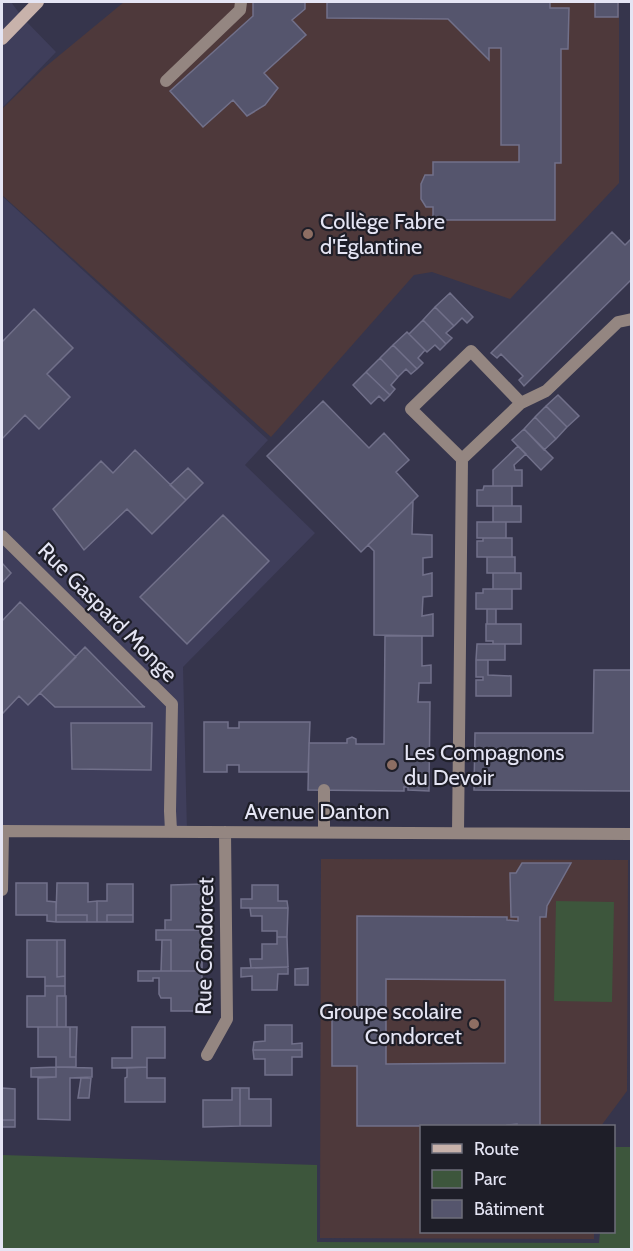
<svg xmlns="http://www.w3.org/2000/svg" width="633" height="1251" viewBox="0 0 633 1251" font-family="Cabin,sans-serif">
	<rect width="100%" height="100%" fill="#36354c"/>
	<path fill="#3f3e5b" d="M2,2H11L23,18L56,52L2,108Z
		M2,196L268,440L245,465L315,533L183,667L187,831H2Z"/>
	<path fill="#4e393b" d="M124,2H619V183L510,299L432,272L414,275L271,437L2,195V109L44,68Z
		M321,859L628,860L627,1091L601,1126H422V1232H594V1239L320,1238Z"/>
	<path fill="#3d563c" d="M556,901L614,902L612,1002L554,1001Z
		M614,1147H631V1249H2V1155L317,1165V1242L599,1243L600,1232H614Z"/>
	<path fill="#55556d" stroke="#71708a" stroke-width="1.5" fill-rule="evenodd" d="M253,2H305V9L292,20L306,35L264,73L278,88L265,105L247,116L233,100L203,127L170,91L253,16Z
		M327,2H550V8H569L568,49H561V163H555V220H433V207H426L421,199V184L425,175H433V162H519V145H501V48H489V60L448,19L327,18Z
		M595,2H618V17H595Z
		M612,232L625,245L632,238V279L524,386L519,380L523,376L501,354L497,358L491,353Z
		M450,293L473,317L467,323L462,318L454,326L435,307Z
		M435,307L454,326L446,333L452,338L446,344L423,320Z
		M34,309L73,348L47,374L70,397L39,429L25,415L2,439V342Z
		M423,320L446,344L440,350L435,345L427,352L409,334Z
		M407,332L425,350L418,358L423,363L417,369L393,345Z
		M393,345L417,369L411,374L406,369L398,377L380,358Z
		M380,358L398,377L391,385L395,389L390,395L366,372Z
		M366,372L390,395L384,401L379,396L371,404L353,385Z
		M558,395L579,416L567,427L546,406Z
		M323,401L369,448L384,433L409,460L396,472L418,496L361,552L267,456Z
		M546,406L567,427L556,439L535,417Z
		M535,417L556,439L544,450L524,429Z
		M524,429L553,458L541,470L512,440Z
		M518,446L526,454L514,465L515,470H522V486H493V470Z
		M135,450L186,500L152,534L127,509L84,550L53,509L101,461L113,473Z
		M188,468L203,483L186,500L170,485Z
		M484,486H512V506H477V490H483Z
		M413,501L412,534L432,535V557L423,558V575L432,573V596L423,597L422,616L433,614V636L374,635V551L368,545Z
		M493,506H521V522H493Z
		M223,515L269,561L187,644L140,597Z
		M477,522H506V538H477Z
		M483,538H512V557H477V541H483Z
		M487,557H515V573H487Z
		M2,563L11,573L2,583Z
		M493,573H521V589H493Z
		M483,589H512V609H476V593H483Z
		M20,602L76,657L28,705L19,696L2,714V621Z
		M487,609H496V624H487Z
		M486,624H521V644H493V641H486Z
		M385,636H422V666L431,665V683H419L418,702H430L429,791L408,790V787H404V791L308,790L309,743H347V739L352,737L356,739V744H384Z
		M477,644H505V660H476Z
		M85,647L143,706L145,707H55L40,693Z
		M476,660H488V675L511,676V696H476V680H483V677H476Z
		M594,670H632V791L474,790L475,733H593Z
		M204,722H228V728H239V722H310L308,772H239V765H227V772H204Z
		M71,723H152L151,770L72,769Z
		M522,863H571L547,906L546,917H540V1126H517V1124L507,1125V1126H357V1066H332V1016H357V916L507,917V920L518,921V917H511L510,873H516ZM386,979L505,980V1063L386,1064Z
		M16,883H47V901L56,902V922L47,921V915H16Z
		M57,883H88V902L97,901V922H87V915H56Z
		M107,884H133V915H107V922H97V901H107Z
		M203,884L202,930H165V920H171V885Z
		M252,885H278V901H287L288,908H241V899H252Z
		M250,908H288L287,937H277V931H262V916H251Z
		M56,915H87V922H56Z
		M107,915H133V922H107Z
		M156,930H202V971H171V940H156Z
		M277,937H287L288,967L251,968L250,959H262V944H277Z
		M27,940H57V977L65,976V986H45V977H27Z
		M57,940H65V976L57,977Z
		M162,940H171V971H161Z
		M288,967V974H278L277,990H252V976L241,977V968Z
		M308,968V985H295V969Z
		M138,971H202V1011H171V998H161L159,994V978H153V981H138Z
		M45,986H65V996H57V1027H27V996H45Z
		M57,996H66V1027H57Z
		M265,1025H292V1044L302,1043V1050H253L254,1042L265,1041Z
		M38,1027H70V1057H76V1067H56V1057H38Z
		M70,1027H77L76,1057H70Z
		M132,1027H165V1058H147V1067L112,1068V1058H132Z
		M253,1050H302V1057H292V1075H265V1059H254Z
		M56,1067L92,1068V1077L70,1078V1120L38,1119V1078L56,1077Z
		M56,1067V1077H31V1068Z
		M147,1067V1078H165V1102H125V1078L127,1077V1068Z
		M81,1078H91L89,1098H78Z
		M2,1088L15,1089V1120H2Z
		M232,1088H240V1126L203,1127V1100H232Z
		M240,1088H249V1099H271V1126H240Z
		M2,1120H15V1127H2Z"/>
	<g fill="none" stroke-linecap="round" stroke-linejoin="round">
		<path stroke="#948681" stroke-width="12" d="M166,81L240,10L241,2
			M324,790V832"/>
		<path stroke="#948681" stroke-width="12" d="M521,403L546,391L618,322L632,319
			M2,536L172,704L170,811L171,831
			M2,831L632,834
			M458,833L462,459L521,403L471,351L411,409L462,459
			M2,890L3,831
			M207,1055L227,1019L225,832"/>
		<path stroke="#c8b2ab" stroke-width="12" d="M2,39L38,2"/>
	</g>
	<g fill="#8d6e63" stroke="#1e1e28" stroke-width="2">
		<circle cx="308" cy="234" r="6"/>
		<circle cx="392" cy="765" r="6"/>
		<circle cx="474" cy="1024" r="6"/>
	</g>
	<g text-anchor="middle" stroke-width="4.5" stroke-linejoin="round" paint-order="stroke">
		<g font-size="22" fill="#e5e5f4" stroke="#1e1e28" text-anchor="start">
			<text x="320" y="229">Collège Fabre<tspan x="320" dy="25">d'Églantine</tspan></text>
			<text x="404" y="760">Les Compagnons<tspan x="404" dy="25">du Devoir</tspan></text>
			<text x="462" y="1019" text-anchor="end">Groupe scolaire<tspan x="462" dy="25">Condorcet</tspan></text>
		</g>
		<g font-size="22" fill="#e5e5f4" stroke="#1e1e28">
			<text transform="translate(108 612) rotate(45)" y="8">Rue Gaspard Monge</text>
			<text x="317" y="819">Avenue Danton</text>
			<text transform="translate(204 946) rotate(-89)" y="8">Rue Condorcet</text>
		</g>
	</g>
	<rect width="633" height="1251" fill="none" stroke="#e5e5f4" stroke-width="6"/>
	<rect x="420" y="1125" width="195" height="108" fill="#1e1e28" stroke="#6e6e7a" stroke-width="1.5"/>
	<rect x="432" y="1144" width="30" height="9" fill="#c8b2ab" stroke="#6e6e7a" stroke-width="1.5"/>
	<text x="474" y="1155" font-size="18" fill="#e5e5f4">Route</text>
	<rect x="432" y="1170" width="30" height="18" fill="#3d563c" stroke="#6e6e7a" stroke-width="1.5"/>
	<text x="474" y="1185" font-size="18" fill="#e5e5f4">Parc</text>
	<rect x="432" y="1200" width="30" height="18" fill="#55556d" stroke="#6e6e7a" stroke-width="1.5"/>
	<text x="474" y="1215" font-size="18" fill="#e5e5f4">Bâtiment</text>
</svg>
